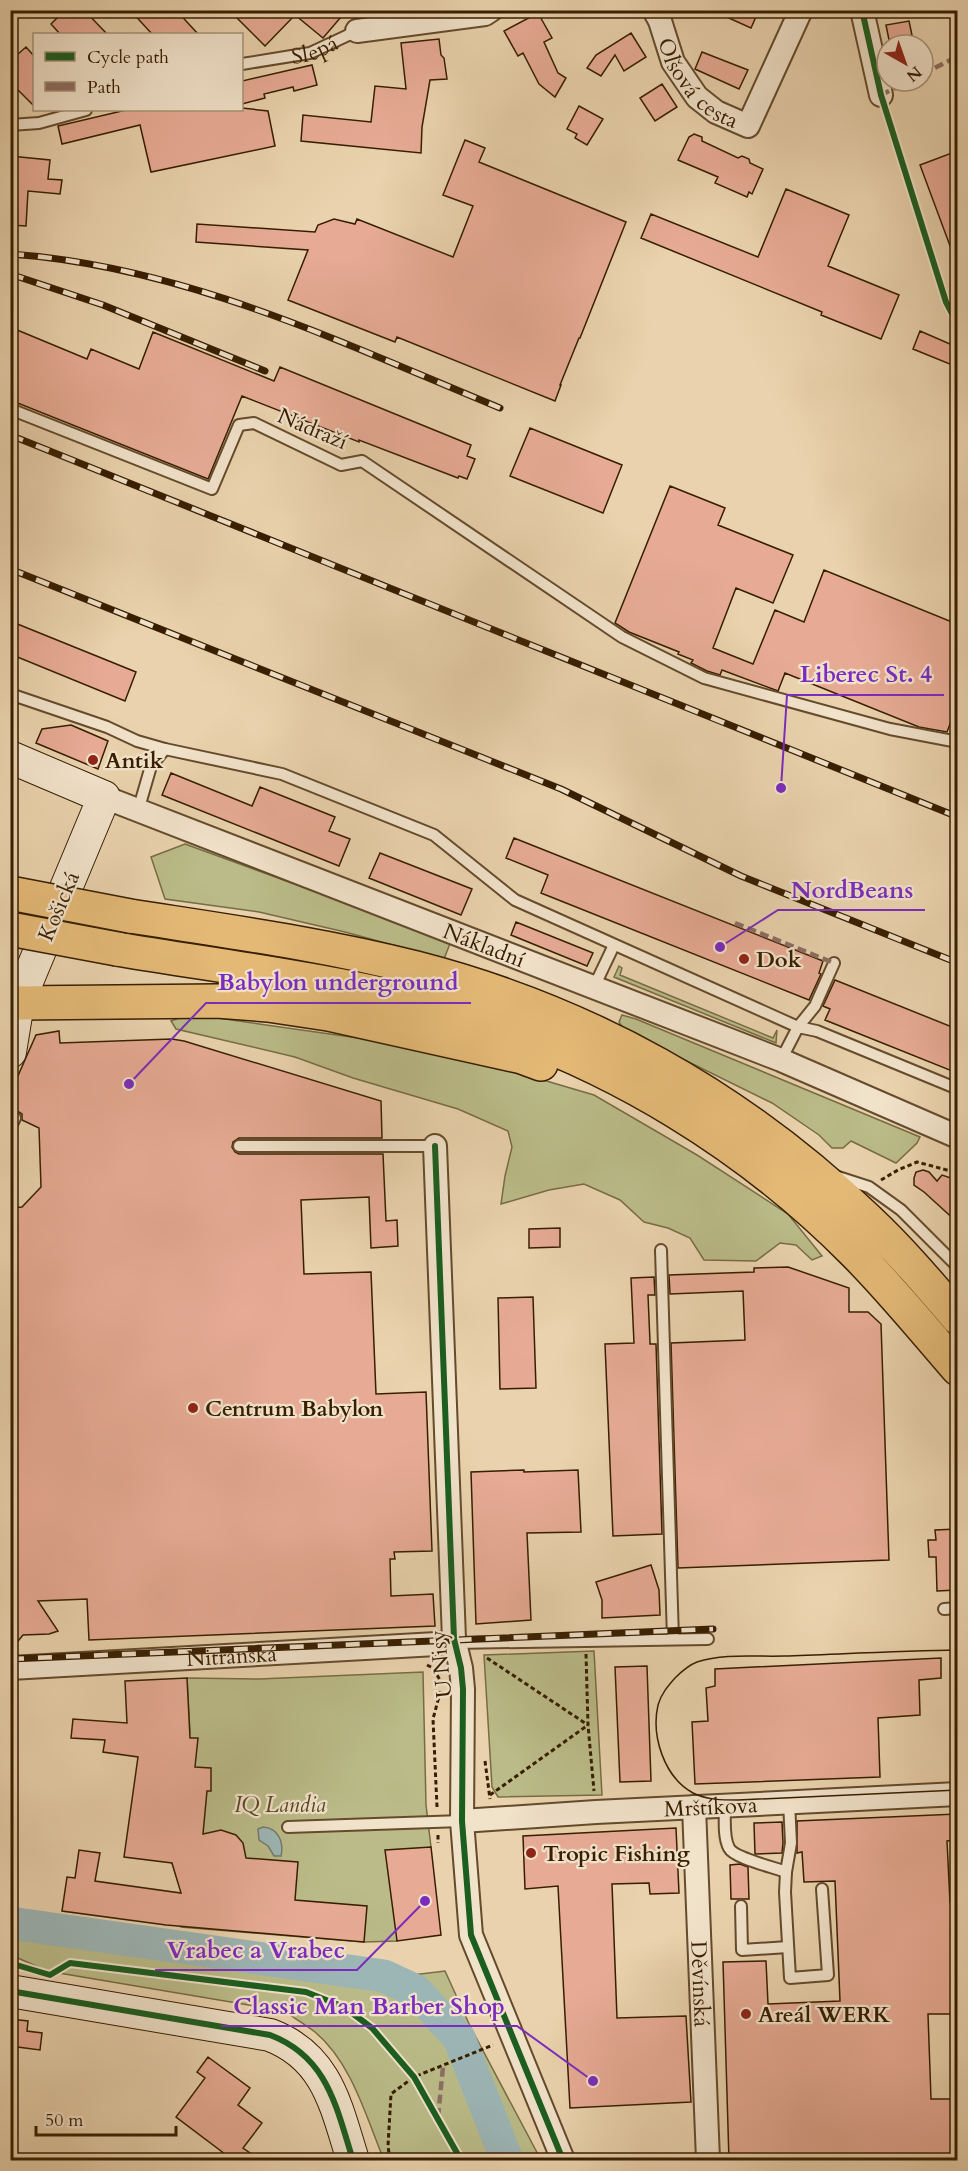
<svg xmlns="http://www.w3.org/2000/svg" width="968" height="2171" viewBox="0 0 968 2171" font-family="Cardo,serif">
	<rect width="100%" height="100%" fill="#e9d2ad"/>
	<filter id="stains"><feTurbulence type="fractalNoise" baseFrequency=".00333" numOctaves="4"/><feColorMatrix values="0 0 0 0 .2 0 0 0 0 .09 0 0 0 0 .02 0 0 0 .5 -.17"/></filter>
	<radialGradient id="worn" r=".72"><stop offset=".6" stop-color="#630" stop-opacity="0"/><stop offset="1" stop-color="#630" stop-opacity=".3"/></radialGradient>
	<path fill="#babb88" stroke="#786c44" stroke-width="1.5" d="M185,844L451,941L444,959L345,932L259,912L165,899L151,857Z
		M619,966L622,968L620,975L773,1038L777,1030L776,1043L614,977Z
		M190,1014L365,1039L526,1075L594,1095L697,1155L788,1214L822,1256L812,1260L796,1245L780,1243L756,1261L704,1260L690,1238L668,1228L644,1222L620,1200L584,1184L549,1190L501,1204L505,1176L512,1147L508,1131L458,1109L353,1078L295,1057L176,1029L171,1021Z
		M622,1015L636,1019L920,1137L917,1143L896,1163L851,1141L843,1148H832L819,1135L772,1103L624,1030L619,1022Z
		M594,1651L602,1795L498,1797L492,1787L484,1655Z
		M423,1672L426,1805L431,1847L397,1941L364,1942L181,1927L183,1892L178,1882L172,1863L190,1732L187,1678L259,1679Z
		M11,1927L300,1972L379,1979L445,1971L471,2028L541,2160H384C366,2117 352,2063 315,2032C305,2024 294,2018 284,2011L47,1971L11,1955Z"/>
	<path fill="#9cb5b5" stroke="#74796d" stroke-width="1.5" d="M263,1827C279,1828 284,1843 281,1856H274L268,1846L259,1840L258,1829Z"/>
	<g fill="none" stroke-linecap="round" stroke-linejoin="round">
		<path stroke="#9cb5b5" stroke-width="33" d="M10,1923L384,1976L416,1991L459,2038L507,2160"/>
	</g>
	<path fill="#e7ab95" stroke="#371e00" stroke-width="1.5" d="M65,10H84L107,34H60L51,24Z
		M130,10H176L198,34H152Z
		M229,10H347L323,38L295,15L265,46Z
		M711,10H759L751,28Z
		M538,13L552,38L544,42L558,73L566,78L555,97L539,84L523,53L518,56L504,31Z
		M909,21L914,45H890L886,25Z
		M631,33L646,57L624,71L615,55L601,76L587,68L596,55Z
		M439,39L441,55L444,58L447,79L430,80L422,127L421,153L301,141L303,115L371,122L375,86L406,89L401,43Z
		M26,47L34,56V106L10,82V61Z
		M702,52L748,70L739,89L695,69Z
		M312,65L317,85L294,91L293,87L264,94L265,98L242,104V81Z
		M662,84L677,107L655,121L640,98Z
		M579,106L603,119L587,145L575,138L577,134L567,129Z
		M242,108L268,111L275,146L151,172L140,125L62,144L58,126L126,110Z
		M694,134L702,137V141L738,158L742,156L749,159L750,163L763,169L752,194L749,192L747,197L715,183L718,177L678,160L689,137Z
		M465,140L485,148L479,162L626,222L580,338H579L560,385H561L555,401L397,337L395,342L288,300L308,250L196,242L197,224L315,232L318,225L334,219L355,224L357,219L453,257L473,206L443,195Z
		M957,151V262H956L920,165Z
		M10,156L50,160L48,179L62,180L60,194L28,191L26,226L10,225Z
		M786,189L849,215L828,266L899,295L881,339L821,315L822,312L641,238L651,214L758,257Z
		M10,327L87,359L91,349L139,369L153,332L274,381L280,367L471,445L467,456L475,459L467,479L459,476L458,478L359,440V442L242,396L208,479L10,400Z
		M920,331L957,347V367L913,349Z
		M530,428L622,465L603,513L510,476Z
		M670,486L725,508L718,525L793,555L773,603L736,588L713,648L753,664L775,610L804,622L824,570L957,624V706L947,732L919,727L785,673L778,691L722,670L720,675L707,671L691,663L693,660L678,654L679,652L629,632L615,623Z
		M10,621L136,672L125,701L10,654Z
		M71,725L108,741L98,769L36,743L42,729Z
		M171,773L252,806L260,787L335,817L329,831L350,839L339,866L162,795Z
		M514,838L823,961L819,973L821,974L809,1000L541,893L548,875L506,858Z
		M380,853L472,889L461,915L369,878Z
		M516,922L593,953L587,966L511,935Z
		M835,980L957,1029V1073L825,1020L830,1009L823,1006Z
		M59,1031L60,1043L172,1039L184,1041L381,1101L382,1138H239L233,1142L232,1147L235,1152L239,1154H383L386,1221L397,1220L398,1246L371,1248L369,1197L301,1200L304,1274L371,1272L376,1394L426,1392L432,1551L394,1552L395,1559H390L391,1596L433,1594L435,1626L89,1640L87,1599L38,1601L58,1631L49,1634L23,1635L10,1651V1208L22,1207L41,1187L39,1128L22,1120V1114L19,1112H10V1094L36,1035Z
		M923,1170L929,1172L937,1181L942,1175L957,1180V1222L924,1192L914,1185V1178L916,1172Z
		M560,1228V1247L529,1248V1229Z
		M788,1267L849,1288V1312H868L881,1324L889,1560L678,1568L671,1343L745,1340L743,1291L670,1294L669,1275L754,1272V1268Z
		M654,1277L655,1295H648L650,1342V1344H656L662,1534L613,1536L605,1344L634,1343L631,1278Z
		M533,1297L536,1388L500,1389L498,1298Z
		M524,1470V1472L578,1470L581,1532L527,1533L531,1620L476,1624L471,1472Z
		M957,1529V1590L937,1591L936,1557H929L928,1540H936L935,1530Z
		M651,1565L659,1590L660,1615L602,1618V1600L596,1582Z
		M941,1658V1678L919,1680L920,1715L878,1718L880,1777L695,1784L692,1722L708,1721L706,1688L715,1686V1669Z
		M647,1666L651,1781L620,1782L615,1667Z
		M187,1678L190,1738H198L195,1767L211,1768V1791H207L203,1834L221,1830L236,1835L243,1843L246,1858L298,1862L295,1900L367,1906L364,1942L166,1925L62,1911L67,1877L75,1878L79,1850L100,1853L95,1881L181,1893L172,1863L124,1857L138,1757L103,1752L105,1740L71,1738L73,1719L127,1723L125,1681Z
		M957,1814V1840L947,1841L950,1902L957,1901V2014H928L931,2099H957V2160H729L723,1962L766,1961L768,2004L840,2001L835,1881L804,1882L802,1852L797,1853V1821Z
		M782,1822L783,1843L782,1853L755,1854L754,1823Z
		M676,1828L679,1893L650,1894L649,1883L612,1884L617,2018L686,2016L691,2102L570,2108L558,1886L525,1889L523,1836Z
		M431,1847L441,1935L397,1941L385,1850Z
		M740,1864L748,1867L749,1899H731L730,1865Z
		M10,2019L28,2021L27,2031L42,2033L40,2050L10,2046Z
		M208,2057L250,2088L238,2105L262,2123L243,2148L260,2160H233L176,2117L205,2078L197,2072Z"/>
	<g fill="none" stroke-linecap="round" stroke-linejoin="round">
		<g stroke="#644b2b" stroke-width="14">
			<g id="lane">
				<path id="s1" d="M242,64L310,53L357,31"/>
				<path d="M10,125L39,123L86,110"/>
				<path d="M10,409L212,489L239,425L254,423L341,465L362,461L622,637L704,678L890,729L958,742"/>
				<path d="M10,694L107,727L137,741L165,749L282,774L434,835L515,900L798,1027L815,1006L834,963"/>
				<path d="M138,811L151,766L165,749"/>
				<path d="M594,987L614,945"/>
				<path d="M781,1060L798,1027L817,1031L958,1089"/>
				<path d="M10,1128L15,1118"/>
				<path d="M239,1146H435"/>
				<path d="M838,1177L869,1187L901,1210L958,1267"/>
				<path d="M661,1250L673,1639"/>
				<path d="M944,1609L958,1608"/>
				<path d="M454,1643L708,1639"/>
				<path d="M789,1802L791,1843L786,1872L785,1892L790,1978L828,1975L822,1889"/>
				<path d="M725,1806C725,1818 723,1837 729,1848C734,1858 773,1867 786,1872"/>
				<path d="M288,1827L462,1821"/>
				<path d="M741,1906L742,1950L788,1947"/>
			</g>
		</g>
		<g stroke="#644b2b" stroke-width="26">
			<g id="street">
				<path id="s2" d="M654,10L660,21L673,62L697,97L716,112L748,126L801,10"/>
				<path d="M862,10L881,95"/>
				<path d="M357,31L485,14L491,10"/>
				<path id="s3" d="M104,797L781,1060L958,1137"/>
				<path d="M435,1146L454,1639L461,1668L463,1689L462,1821L471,1935L563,2160"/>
				<path id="s4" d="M10,1668L454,1643"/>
				<path id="s5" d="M694,1807L708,2160"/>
				<path id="s6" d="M462,1821L596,1812L958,1794"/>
			</g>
		</g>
		<g stroke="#371e00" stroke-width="34">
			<path id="secondary" d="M10,757L104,797L18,1003L10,1052
				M10,1991L270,2035C328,2057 336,2107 353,2160"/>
		</g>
		<g stroke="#371e00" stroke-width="36">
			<path id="highway" d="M130,916C226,931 322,944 416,968C587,1012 740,1097 868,1220C900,1250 929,1284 958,1318
				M117,949C235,969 357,982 471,1018C615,1064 748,1145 854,1252C891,1289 924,1330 958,1369
				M18,1003L217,1001L268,1005L328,1014L522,1057L541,1064"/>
		</g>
		<path stroke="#371e00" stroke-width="3" stroke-dasharray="4.5 3" stroke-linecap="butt" d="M887,113L946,302L958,325
			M881,1180L898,1170L917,1162L958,1173
			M586,1654L588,1725L594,1791
			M487,1658L588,1725
			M427,1665L433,1668L440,1680
			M485,1761L490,1799
			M490,1795L588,1725
			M437,1807L433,1719L441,1689
			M438,1835V1843
			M54,1973L70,1963L306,1992L344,2007L372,2028L414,2077L461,2160
			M390,2160L388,2146L391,2094L414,2077L493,2045"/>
		<use href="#lane" stroke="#f1e2ca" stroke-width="10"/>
		<use href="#street" stroke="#f1e2ca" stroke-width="22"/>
		<use href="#secondary" stroke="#f1e2ca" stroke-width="32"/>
		<use href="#highway" stroke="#e4b976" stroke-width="33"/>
		<path stroke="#371e00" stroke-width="1.5" d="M958,1650C900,1651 841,1654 784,1656C755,1657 725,1653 697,1662C689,1665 681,1672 675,1678C668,1686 661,1694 658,1705C651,1736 664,1777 693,1793C707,1800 723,1800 738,1800L958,1790"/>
		<g stroke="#371e00" stroke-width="7">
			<path id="rail" d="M10,254C184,266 342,343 500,408
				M10,274L103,305L265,371
				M10,435L958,817
				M10,569L561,789L741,876L958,963
				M10,1659L713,1629"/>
		</g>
		<use href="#rail" stroke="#f1e2ca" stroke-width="4.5" stroke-dasharray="14" stroke-linecap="butt"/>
		<g stroke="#371e00" stroke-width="36" stroke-linecap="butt">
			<path id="highway-bridge" d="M10,893L130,916
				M10,929L117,949"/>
		</g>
		<use href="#highway-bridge" stroke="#e4b976" stroke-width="33"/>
		<path stroke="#8d6e63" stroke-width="4.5" stroke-dasharray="9 4.5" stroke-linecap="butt" d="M923,74L958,56
			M881,95L909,81
			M735,923L834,963
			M438,2117L443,2067"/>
		<g stroke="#f1e2ca" stroke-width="10">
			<path id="cycleway" d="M862,10L881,95L946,302L958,325
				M435,1146L454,1639L461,1668L463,1689L462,1821L471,1935L563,2160
				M10,1963L50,1975L70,1963L306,1992L344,2007L372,2028L414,2077L461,2160
				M10,1991L270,2035C328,2057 336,2107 353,2160"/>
		</g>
		<use href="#cycleway" stroke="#1b5e20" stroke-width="6"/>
	</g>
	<g fill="#8f2418" stroke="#f1e2ca" stroke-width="2">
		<circle cx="93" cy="760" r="6"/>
		<circle cx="744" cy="959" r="6"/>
		<circle cx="193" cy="1408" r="6"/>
		<circle cx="531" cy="1853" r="6"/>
		<circle cx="746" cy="2014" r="6"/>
	</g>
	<g text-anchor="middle" stroke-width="4.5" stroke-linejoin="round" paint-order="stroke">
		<g font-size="22" fill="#371e00" stroke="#f1e2ca">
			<text dy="8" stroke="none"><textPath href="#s1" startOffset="74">Slepá</textPath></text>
			<text dy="8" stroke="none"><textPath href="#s2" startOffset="88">Olšová cesta</textPath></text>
			<text transform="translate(313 428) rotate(23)" y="8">Nádraží</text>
			<text transform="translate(58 906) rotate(-67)" y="8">Košická</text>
			<text dy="8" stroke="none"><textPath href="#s3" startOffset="408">Nákladní</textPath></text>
			<text dy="8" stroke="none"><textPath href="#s4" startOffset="222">Nitranská</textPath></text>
			<text transform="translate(440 1664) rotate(-96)" y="8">U Nisy</text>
			<text dy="8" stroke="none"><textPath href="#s6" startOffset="249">Mrštíkova</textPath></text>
			<text dy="8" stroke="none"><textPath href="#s5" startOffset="177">Děvínská</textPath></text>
		</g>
		<g font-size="22" font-weight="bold" fill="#371e00" stroke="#f1e2ca" text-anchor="start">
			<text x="105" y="768">Antik</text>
			<text x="756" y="967">Dok</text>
			<text x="205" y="1416">Centrum Babylon</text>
			<text x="543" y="1861">Tropic Fishing</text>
			<text x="758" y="2022">Areál WERK</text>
		</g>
		<g font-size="22" font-style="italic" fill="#584522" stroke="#f1e2ca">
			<text x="280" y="1812">IQ Landia</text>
		</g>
	</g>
	<path fill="none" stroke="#7b2cbf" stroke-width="2" d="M781 788L787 695H944M720 947L778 910H925M129 1084L206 1003H471M425 1901L357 1970H155M593 2081L517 2026H221"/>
	<g fill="#7b2cbf" stroke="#f1e2ca" stroke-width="2">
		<circle cx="781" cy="788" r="6"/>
		<circle cx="720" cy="947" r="6"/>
		<circle cx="129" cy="1084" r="6"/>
		<circle cx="425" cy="1901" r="6"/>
		<circle cx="593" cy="2081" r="6"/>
	</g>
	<g font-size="24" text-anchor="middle" font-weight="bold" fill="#7b2cbf" stroke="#f1e2ca" stroke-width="4.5" stroke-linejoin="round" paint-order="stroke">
		<text x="866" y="682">Liberec St. 4</text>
		<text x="852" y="898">NordBeans</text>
		<text x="338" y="990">Babylon underground</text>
		<text x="256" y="1958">Vrabec a Vrabec</text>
		<text x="369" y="2014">Classic Man Barber Shop</text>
	</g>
	<rect width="968" height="2171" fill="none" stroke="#e9d2ad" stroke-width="36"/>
	<rect x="12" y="12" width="944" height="2147" fill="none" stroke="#371e00" stroke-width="3"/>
	<rect x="18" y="18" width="932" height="2135" fill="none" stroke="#371e00" stroke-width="1.5"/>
	<rect x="33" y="33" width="210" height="78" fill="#f1e2ca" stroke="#a79479" stroke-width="1.5"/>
	<rect x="45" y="52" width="30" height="9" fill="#1b5e20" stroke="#a79479" stroke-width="1.5"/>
	<text x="87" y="63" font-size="18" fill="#371e00">Cycle path</text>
	<rect x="45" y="82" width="30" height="9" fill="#8d6e63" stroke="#a79479" stroke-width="1.5"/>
	<text x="87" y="93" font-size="18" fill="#371e00">Path</text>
	<g transform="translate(905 63) rotate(140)"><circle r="28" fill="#f1e2ca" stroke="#a79479" stroke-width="1.5"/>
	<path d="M0-4.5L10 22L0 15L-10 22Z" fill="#8f2418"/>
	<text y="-9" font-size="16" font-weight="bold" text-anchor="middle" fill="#371e00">N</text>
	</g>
	<path d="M36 2126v9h140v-9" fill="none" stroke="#371e00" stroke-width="3"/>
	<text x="45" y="2126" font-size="18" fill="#371e00" stroke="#f1e2ca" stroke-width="4.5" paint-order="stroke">50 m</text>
	<rect width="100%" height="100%" filter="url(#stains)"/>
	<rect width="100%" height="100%" fill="url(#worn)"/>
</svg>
